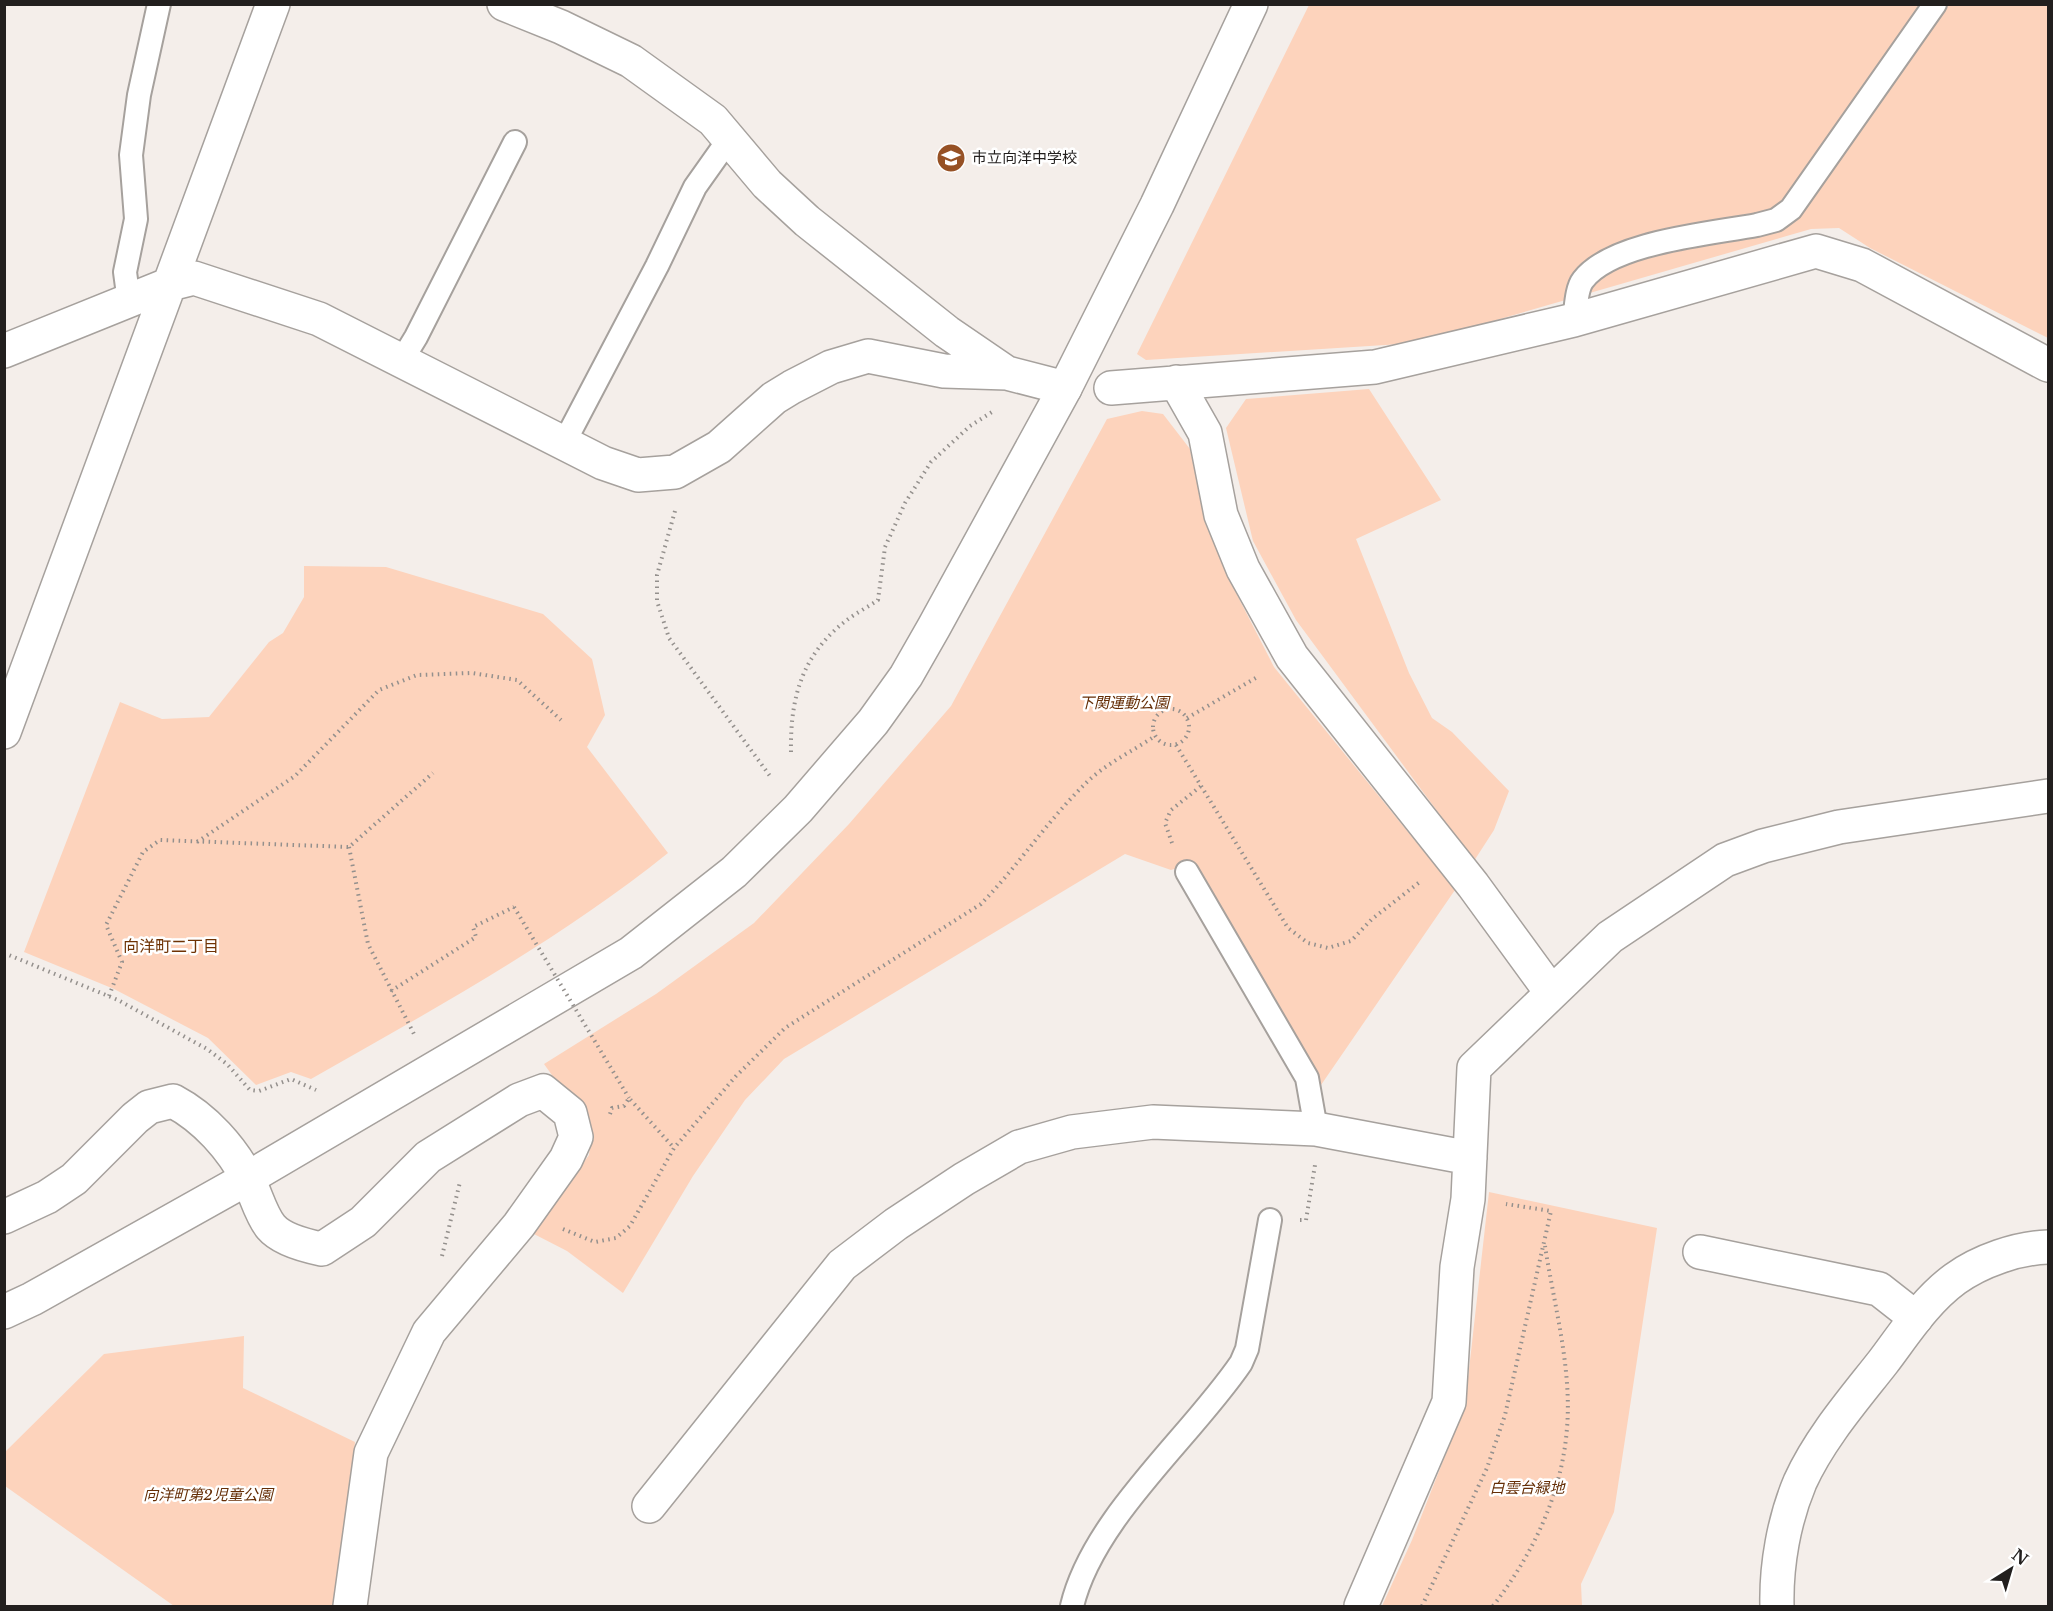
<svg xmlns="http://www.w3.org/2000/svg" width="2053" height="1611" viewBox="0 0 2053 1611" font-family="'Libre Baskerville','Noto Sans JP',serif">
	<rect width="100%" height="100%" fill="#f4eeea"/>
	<path fill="#fdd3bc" d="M1309,5H2048V338L1870,248L1839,228L1811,229L1417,343L1146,360L1137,354Z
		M1369,389L1441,500L1356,539L1409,673L1432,718L1452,732L1509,791L1494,830L1474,861L1296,620L1253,541L1226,428L1246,399Z
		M1142,411L1163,414L1190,449L1206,525L1233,587L1274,667L1443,875L1457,887L1321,1085L1193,863L1171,870L1125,854L784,1059L745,1100L693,1176L623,1293L567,1251L532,1233L589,1155L592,1131L544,1064L656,994L754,923L849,824L951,706L1107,419Z
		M304,566L386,567L543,614L592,659L605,715L587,747L668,853C557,942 434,1009 311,1079L291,1072L256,1085L208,1038L114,989L24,952L120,702L162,719L209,717L269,642L283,633L304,597Z
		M1489,1192L1657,1228L1614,1512L1581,1584L1582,1606H1382L1412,1540L1465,1405Z
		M244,1336L243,1388L355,1442L338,1606H174L5,1486V1452L104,1354Z"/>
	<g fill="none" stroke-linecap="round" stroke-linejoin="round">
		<g stroke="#a6a19d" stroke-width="26">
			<path id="lane" d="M129,302L125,272L136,219L131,155L139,95L159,4
				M1574,320C1576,309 1576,289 1583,280C1612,242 1710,234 1757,225L1776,220L1791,209L1935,4
				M402,360L416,337L515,142
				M564,443L657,266L695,187L729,139
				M1187,872L1307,1078L1316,1129
				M1072,1606C1093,1518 1190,1438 1241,1363L1247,1349L1270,1220"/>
		</g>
		<g stroke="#a6a19d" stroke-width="36">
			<path id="street" d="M504,4L561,27L631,61L713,120L767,184L807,221L947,332L1007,373
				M4,351L170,284L194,278L319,319L603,463L638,475L675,472L719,447L774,398L792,387L831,367L868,356L944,371L1007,373L1065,388
				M1176,382L1205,433L1221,515L1243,569L1292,657L1473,885L1551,992
				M1111,388L1375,367L1574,320L1816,251L1862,265L2048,365
				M4,732L273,4
				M4,1217L47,1197L74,1179L135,1118L149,1107L173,1101C205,1118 232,1148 249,1181C256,1195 261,1215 271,1227C282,1240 307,1246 322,1249L363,1222L428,1157L519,1100L543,1091L570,1113L576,1137L566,1159L519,1225L429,1332L371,1453L350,1606
				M1700,1252L1879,1289L1916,1318
				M649,1506L842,1265L896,1224L964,1179L1019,1147L1072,1132L1153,1122L1316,1129L1470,1158
				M1361,1606L1449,1402L1457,1267L1468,1199L1474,1068L1610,937L1725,860L1763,846L1839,827L2048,796"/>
		</g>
		<g stroke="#a6a19d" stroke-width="36">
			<path id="secondary" d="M4,1312L32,1299L248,1178L631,953L734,872L798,809L873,722L906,676L934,627L1065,388L1157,205L1251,4
				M1777,1606C1776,1565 1784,1520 1800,1482C1820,1438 1854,1399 1883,1362C1905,1333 1925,1301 1955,1279C1980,1261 2017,1248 2048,1247"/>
		</g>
		<path stroke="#94908d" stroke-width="4" stroke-dasharray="1.5 4.5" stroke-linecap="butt" d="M675,511L657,575V601L669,638L770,776
			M1153 727a18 18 0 1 1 36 0a18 18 0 1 1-36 0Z
			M1187,718L1259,676
			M1176,745L1288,928L1308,943L1328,948L1351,941L1372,919L1421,881
			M791,752C790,698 802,654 847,620C856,613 868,607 878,600L885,547L905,503L931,462L970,426L992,412
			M197,842L295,776L379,690L417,675L472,673L517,680L561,720
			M1172,843L1165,823L1171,810L1201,786
			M349,847L368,944L414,1034
			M4,953L118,1000L207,1049L227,1064L250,1090L259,1091L291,1079L316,1090
			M391,991L476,937L473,927L514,907
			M109,996L122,962L106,925L143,852L160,840L349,847L433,773
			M610,1114L612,1108L624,1106L629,1098L674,1148
			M1300,1220H1306L1315,1165
			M563,1229L595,1242L616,1238L630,1226L674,1148L736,1076L785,1028L981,904C1018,866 1048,820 1086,783C1105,764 1133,751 1155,736
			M442,1256L460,1182
			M1422,1606L1487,1468L1505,1415L1551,1211L1506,1204
			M1493,1606C1533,1554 1562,1494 1567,1428C1572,1368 1554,1305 1545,1246"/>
		<use href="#lane" stroke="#fff" stroke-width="22"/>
		<use href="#street" stroke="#fff" stroke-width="33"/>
		<use href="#secondary" stroke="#fff" stroke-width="33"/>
		<path stroke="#94908d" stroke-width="4" stroke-dasharray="1.5 4.5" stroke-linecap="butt" d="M514,907L629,1098"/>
	</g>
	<defs>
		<g id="school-disc" transform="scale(1.5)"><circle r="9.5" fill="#965125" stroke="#fff"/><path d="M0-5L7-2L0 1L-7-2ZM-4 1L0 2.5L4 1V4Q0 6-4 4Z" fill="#fff"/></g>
	</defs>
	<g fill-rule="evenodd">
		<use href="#school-disc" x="951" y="158"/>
	</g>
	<g text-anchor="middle" stroke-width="5" stroke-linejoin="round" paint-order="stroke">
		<g font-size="15" fill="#221f1e" stroke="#fff" text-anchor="start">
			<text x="972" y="163">市立向洋中学校</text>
		</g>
		<g font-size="15" font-style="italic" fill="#652e06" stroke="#fff">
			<text x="1124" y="708">下関運動公園</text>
			<text x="1527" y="1493">白雲台緑地</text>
			<text x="208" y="1500">向洋町第2児童公園</text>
		</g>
		<g font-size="16" fill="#6f3304" stroke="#fff">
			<text x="171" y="952">向洋町二丁目</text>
		</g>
	</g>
	<rect width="2053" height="1611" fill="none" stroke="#221f1e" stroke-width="12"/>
	<g transform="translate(2011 1569) rotate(37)" stroke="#ffffff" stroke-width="4.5" paint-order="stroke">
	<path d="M0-4.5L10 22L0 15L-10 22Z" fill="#221f1e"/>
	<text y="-9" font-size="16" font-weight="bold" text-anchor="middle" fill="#221f1e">N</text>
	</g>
</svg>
